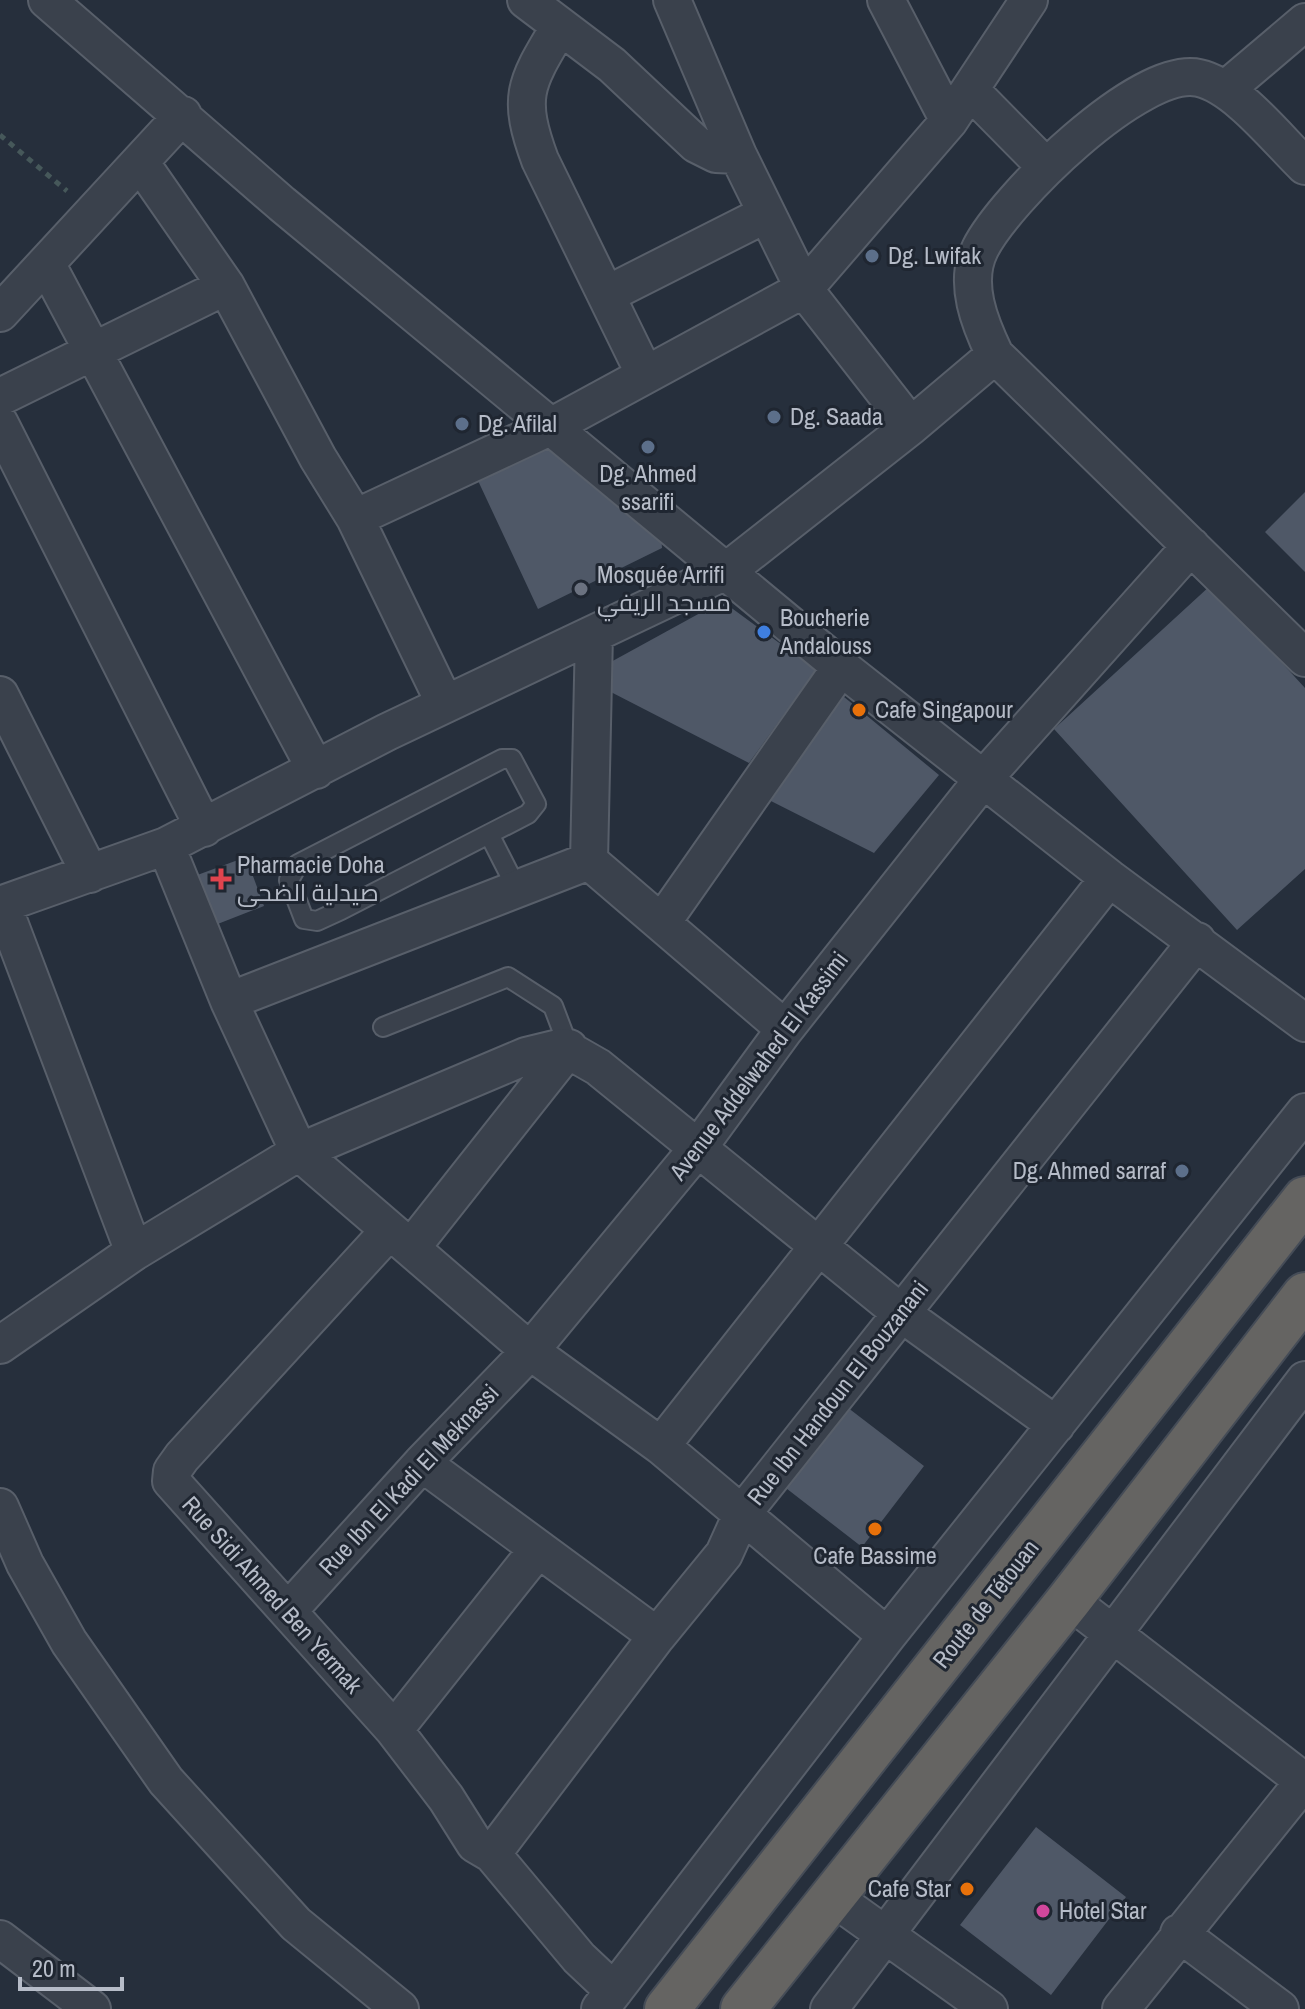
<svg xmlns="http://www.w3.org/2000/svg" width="1305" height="2009" viewBox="0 0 1305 2009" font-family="'Archivo Narrow',Cairo,sans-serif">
	<rect width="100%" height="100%" fill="#262f3c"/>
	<path fill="#4f5867" d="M543,433L660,521L662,548L538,609L473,470Z
		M1305,492V572L1265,532Z
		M1211,585L1305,688V869L1237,930L1054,729Z
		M722,601L816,670L749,763L605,689L609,663Z
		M838,692L939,775L874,853L761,796Z
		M246,857L264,906L210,927L192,877Z
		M843,1404L924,1466L862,1547L782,1485Z
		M1036,1827L1126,1897L1051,1995L960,1925Z"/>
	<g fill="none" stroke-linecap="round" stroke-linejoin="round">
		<g stroke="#585f6a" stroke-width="22">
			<path id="service" d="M502,759H512L536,804L528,814L341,910L317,921L304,919L289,880L298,864Z
				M489,834L517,889
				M383,1027L508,977L553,1006L569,1048"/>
		</g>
		<g stroke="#585f6a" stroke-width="40">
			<path id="minor" d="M47,0L282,204L841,667L1109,878L1305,1023
				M526,0L612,65L696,144L716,154L738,155
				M672,0L738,155L804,289L911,426
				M886,0L949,121
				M560,26C526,83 516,95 540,160L645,375
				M1226,89L1305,22
				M971,91L1046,167
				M140,162L226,286L318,458L355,518L445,704
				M1305,166C1277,139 1236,86 1199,78C1140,65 1004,200 980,249C963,283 980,324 995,355L1305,658
				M47,265L316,770
				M606,295L766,214
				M0,313L183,115
				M0,397L226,286
				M0,424L204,828
				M355,518L552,426L804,289L949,121L1029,0
				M0,695L90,874
				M166,846L229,1001L299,1152L530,1351L661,1446L887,1636
				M589,861L594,634
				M2,904L134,1252
				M0,905L166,846L387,732L728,570L911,426L995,355
				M663,921L841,667
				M229,1001L589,861L785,1029
				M389,1231L182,1457L172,1471L171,1481L394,1730L446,1798L475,1844L492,1854
				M411,1248L569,1048
				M0,1345L134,1252L299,1152L526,1056L563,1047L598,1067L901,1313L1056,1425
				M661,1446L1109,878
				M422,1463L657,1636
				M0,1507L25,1564L69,1642L166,1781L296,1924L400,2009
				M1069,1600L1305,1782
				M289,1610L422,1463L530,1351L698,1148L785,1029L984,778L1191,546
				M394,1730L538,1549
				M492,1854L657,1636L724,1554L742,1514L1197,941
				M492,1854L579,1958L614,1991
				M831,1896L989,2009
				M1179,1933L1280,2009
				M0,1939L92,2009
				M600,2009L887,1636L1305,1112
				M829,2009L1305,1380
				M1121,2009L1305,1780"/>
		</g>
		<g stroke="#454c57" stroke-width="48">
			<path id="trunk" d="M667,2009L1305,1199
				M743,2009L1069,1600L1305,1295"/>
		</g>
		<path stroke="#46585a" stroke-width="5" stroke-dasharray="6 6" stroke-linecap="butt" d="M0,135L67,191"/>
		<use href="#service" stroke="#3a414c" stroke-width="18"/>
		<use href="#minor" stroke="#3a414c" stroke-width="36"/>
		<use href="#trunk" stroke="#656462" stroke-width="44"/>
	</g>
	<g fill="#5c6f8a" stroke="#1f2631" stroke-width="3">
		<circle cx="872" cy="256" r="8"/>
		<circle cx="774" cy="417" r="8"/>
		<circle cx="462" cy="424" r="8"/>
		<circle cx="648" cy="447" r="8"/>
		<circle cx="1182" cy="1171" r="8"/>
	</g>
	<circle fill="#6b7280" stroke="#1f2631" stroke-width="3" cx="581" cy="589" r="8"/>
	<circle fill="#3f7fe0" stroke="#1f2631" stroke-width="3" cx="764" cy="632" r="8"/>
	<g fill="#e8710a" stroke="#1f2631" stroke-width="3">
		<circle cx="859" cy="710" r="8"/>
		<circle cx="875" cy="1529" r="8"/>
		<circle cx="967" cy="1889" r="8"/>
	</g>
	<path fill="#e0444e" stroke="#1f2631" stroke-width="3" d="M217 867h8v8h8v8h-8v8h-8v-8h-8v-8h8z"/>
	<circle fill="#d1479c" stroke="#1f2631" stroke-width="3" cx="1043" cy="1911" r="8"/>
	<g text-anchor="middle" stroke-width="6" stroke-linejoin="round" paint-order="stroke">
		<g font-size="24" fill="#b6bcc8" stroke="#1f2631" text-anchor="start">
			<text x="888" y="264">Dg. Lwifak</text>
			<text x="790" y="425">Dg. Saada</text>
			<text x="478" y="432">Dg. Afilal</text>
			<text x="648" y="482" text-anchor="middle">Dg. Ahmed<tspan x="648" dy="28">ssarifi</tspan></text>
			<text x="597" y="583">Mosquée Arrifi<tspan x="597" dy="28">مسجد الريفي</tspan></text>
			<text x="780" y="626">Boucherie<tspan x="780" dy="28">Andalouss</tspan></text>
			<text x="875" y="718">Cafe Singapour</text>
			<text x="237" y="873">Pharmacie Doha<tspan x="237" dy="28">صيدلية الضحى</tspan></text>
			<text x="1166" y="1179" text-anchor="end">Dg. Ahmed sarraf</text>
			<text x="875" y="1564" text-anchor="middle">Cafe Bassime</text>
			<text x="951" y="1897" text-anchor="end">Cafe Star</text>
			<text x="1059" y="1919">Hotel Star</text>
		</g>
		<g font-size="24" fill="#b6bcc8" stroke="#1f2631">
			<text transform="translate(759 1066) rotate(-53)" y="8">Avenue Addelwahed El Kassimi</text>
			<text transform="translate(838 1393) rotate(-52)" y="8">Rue Ibn Handoun El Bouzanani</text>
			<text transform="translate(409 1480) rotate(-47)" y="8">Rue Ibn El Kadi El Meknassi</text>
			<text transform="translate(272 1595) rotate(48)" y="8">Rue Sidi Ahmed Ben Yermak</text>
			<text transform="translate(986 1604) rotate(-52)" y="8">Route de Tétouan</text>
		</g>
	</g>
	<path d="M20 1977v12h102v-12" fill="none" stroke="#b6bcc8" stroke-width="4"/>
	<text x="32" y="1977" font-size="24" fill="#b6bcc8" stroke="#1f2631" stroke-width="6" paint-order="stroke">20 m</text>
</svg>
